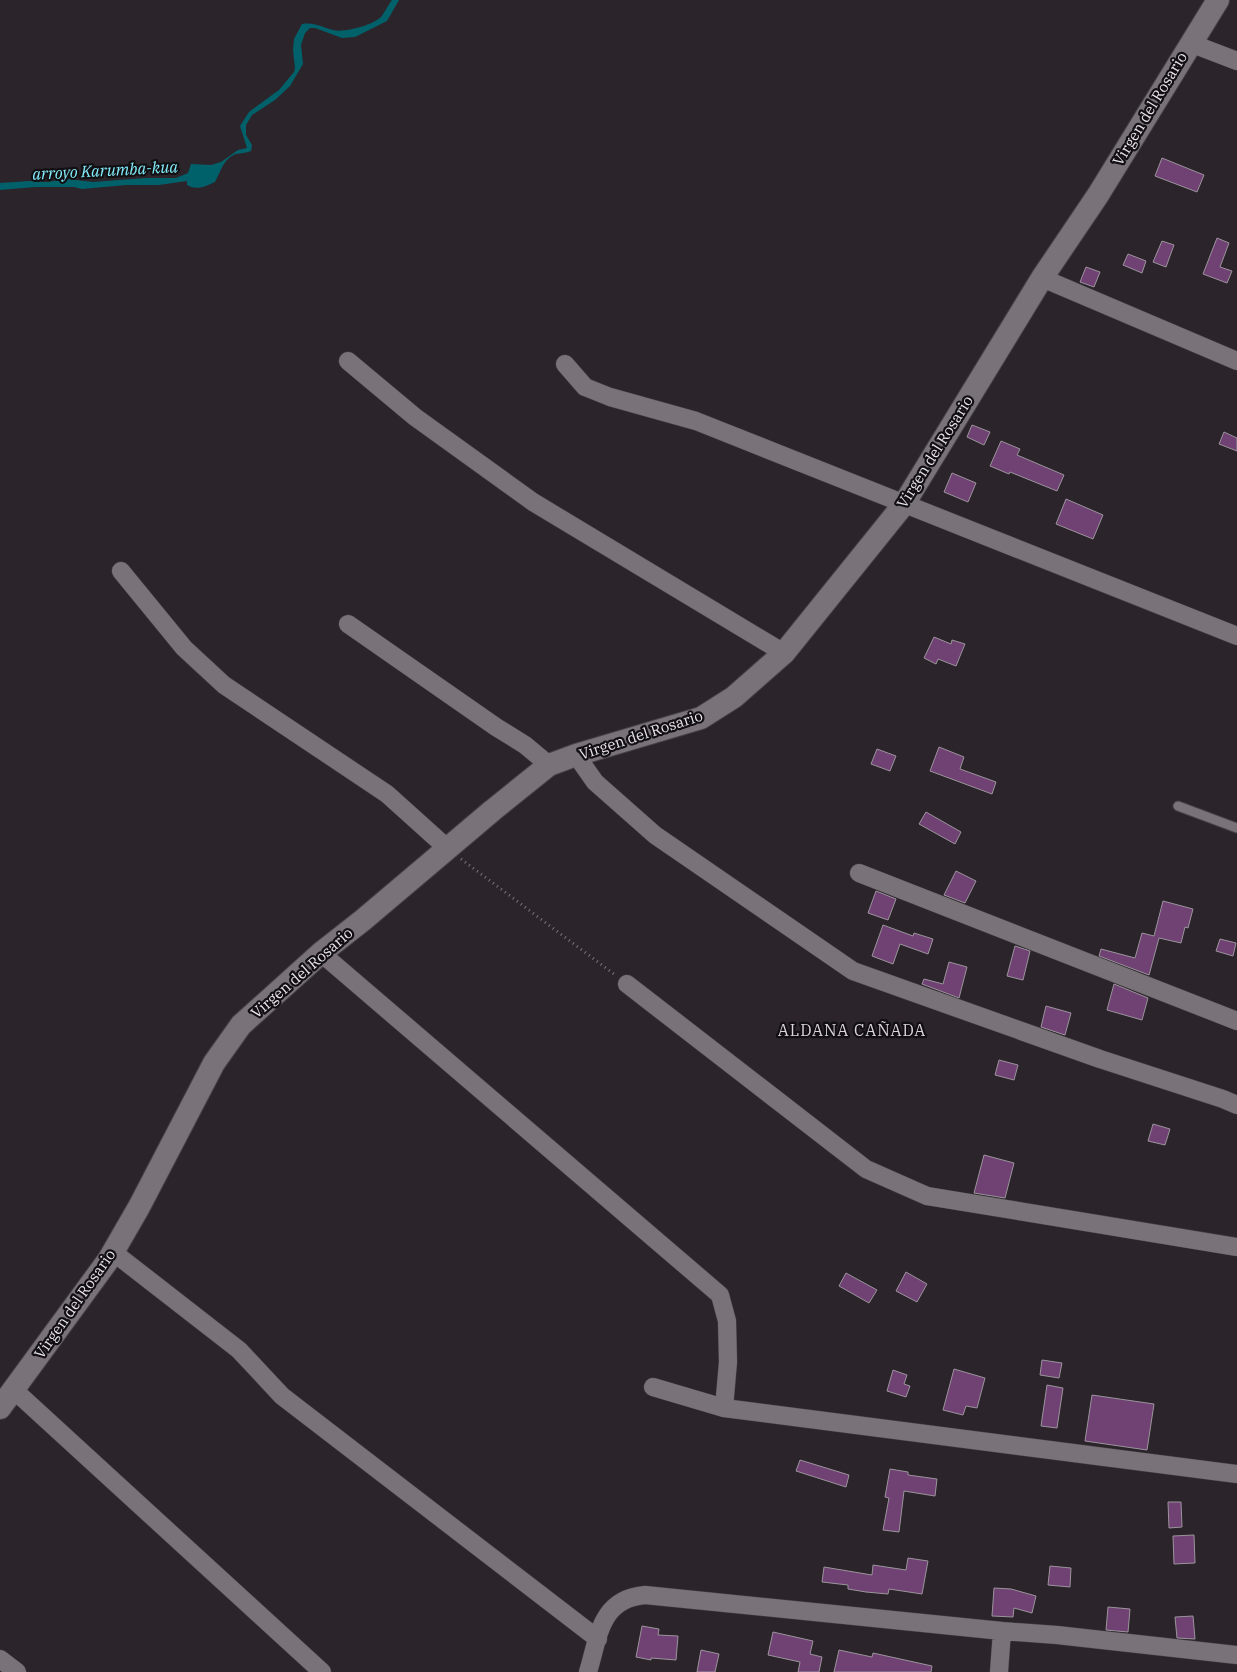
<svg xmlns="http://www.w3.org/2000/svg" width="1237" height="1672" viewBox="0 0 1237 1672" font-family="'IBM Plex Serif',serif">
	<rect width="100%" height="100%" fill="#2b252b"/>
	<path fill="#00616b" d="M392,0H399L387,21L355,37L342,38L315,28H310L305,33L301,45L303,64L290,86L275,100L252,115L246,125V135L252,145L251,151C246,153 241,153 236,154C223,159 221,171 215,182C206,186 197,191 187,185V181L159,185H126L82,189L74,187H35L0,190V183L30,181L47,182L67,179L93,182L146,178H176L188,173L191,164L211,165L221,162L238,150L247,148L240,126L249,112L279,90L294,72L295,68L293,50L294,39L302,24C315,22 321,27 333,30C344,33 373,25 381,17C385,12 388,5 392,0Z"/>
	<path fill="#704274" stroke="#9b949c" d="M1162,158L1204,175L1197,192L1155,176Z
		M1217,238L1229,243L1220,267L1232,271L1227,283L1203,274Z
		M1162,241L1174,245L1166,267L1153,262Z
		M1128,254L1146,261L1142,273L1123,265Z
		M1086,267L1100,272L1094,287L1080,282Z
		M972,425L990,432L984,445L967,437Z
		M1224,432L1237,438V451L1219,444Z
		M1001,441L1020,449L1017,455L1064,475L1057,491L1010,472L1009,474L990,466Z
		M952,473L976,483L968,502L944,492Z
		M1066,499L1103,515L1093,539L1056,524Z
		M934,637L951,644L952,640L965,644L956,666L938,659L936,664L924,658Z
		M939,747L964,757L960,769L996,782L992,794L930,771Z
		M877,749L896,756L890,771L871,764Z
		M926,812L961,832L955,844L919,824Z
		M956,871L976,881L965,903L944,895Z
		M876,891L896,899L888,920L868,913Z
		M1163,901L1193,909L1188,928L1185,927L1181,943L1159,938L1149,975L1099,956L1101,949L1135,958L1142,933L1154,936Z
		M883,925L913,936L914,933L933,939L928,954L900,944L893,964L872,956Z
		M1220,939L1236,943L1233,956L1216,951Z
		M1015,946L1030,951L1023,980L1007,976Z
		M949,962L967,967L959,998L922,984L924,979L943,984Z
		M1114,984L1148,998L1142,1020L1107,1010Z
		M1046,1006L1071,1013L1065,1035L1041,1027Z
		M999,1060L1018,1065L1014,1080L995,1075Z
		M1153,1124L1170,1129L1165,1145L1148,1141Z
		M984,1155L1014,1163L1005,1198L974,1193Z
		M906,1272L927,1284L917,1302L896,1291Z
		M846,1273L877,1290L869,1303L839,1286Z
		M1042,1360L1062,1363L1059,1378L1040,1375Z
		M954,1369L985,1378L977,1408L966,1406L963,1415L943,1410Z
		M893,1370L907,1375L904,1384L910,1386L906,1397L887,1391Z
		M1047,1385L1063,1388L1057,1428L1041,1426Z
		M1092,1395L1154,1404L1147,1450L1085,1441Z
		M800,1460L849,1475L846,1487L796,1471Z
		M890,1469L908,1472V1475L937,1479L935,1496L904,1491L899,1532L883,1530L889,1498L885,1497Z
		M1168,1502H1181L1182,1527L1169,1528Z
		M1194,1535L1195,1563L1174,1564L1173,1536Z
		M908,1558L928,1561L922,1594L889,1589L888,1594L866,1592L848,1589V1585L822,1582L824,1567L872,1575L873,1565L906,1570Z
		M1050,1566L1071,1568L1070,1587L1048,1585Z
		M994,1588L1011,1589L1036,1596L1032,1613L1014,1608L1013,1617L992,1616Z
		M1108,1607L1130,1609L1128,1632L1106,1630Z
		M1193,1616L1195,1639L1177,1638L1175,1617Z
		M642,1626L659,1629L658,1635L678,1636L676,1660L651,1658V1660L636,1657Z
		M773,1632L813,1641L810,1654L822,1657L819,1672H798L800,1662L768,1655Z
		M701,1650L719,1654L715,1672H697Z
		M839,1650L872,1657L873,1653L932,1666L931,1672H834Z"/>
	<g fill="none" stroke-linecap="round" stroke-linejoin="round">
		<g stroke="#474247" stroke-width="11">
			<path id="service" d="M1178,806L1237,828"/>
		</g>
		<g stroke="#474247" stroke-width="19">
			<path id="minor" d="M1190,43L1237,61
				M1042,278L1237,361
				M348,361L415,417L533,502L784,653
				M565,364L585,387L610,397L696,421L1237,636
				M121,571L184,648L224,685L387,794L447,848
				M348,624L496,727L525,745L549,765
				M576,755L595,782L655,835L853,971L1100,1059L1223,1099L1237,1105
				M859,873L1237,1021
				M321,953L720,1295L727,1321L728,1362L724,1408
				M627,984L866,1169L927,1196L1237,1247
				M113,1252L239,1350L282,1396L598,1639
				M653,1387L724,1408L1237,1474
				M14,1390L322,1672
				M0,1659L17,1672
				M588,1672C599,1636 600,1599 645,1595L1002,1631
				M999,1672L1002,1631L1057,1635L1237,1655"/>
		</g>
		<g stroke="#474247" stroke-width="24">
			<path id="tertiary" d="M0,1408L109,1259L139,1207L214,1063L241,1025L321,953L363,920L493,810L549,765L576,755L701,718L734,697L784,653L904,504L1042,278L1098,195L1218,0"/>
		</g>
		<path stroke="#7b767c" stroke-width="3" stroke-dasharray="1 4" stroke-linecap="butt" d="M461,859L614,974"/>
		<use href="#service" stroke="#797279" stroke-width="9"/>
		<use href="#minor" stroke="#797279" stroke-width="18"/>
		<use href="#tertiary" stroke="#797279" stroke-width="22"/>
	</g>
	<g text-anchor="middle" stroke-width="4.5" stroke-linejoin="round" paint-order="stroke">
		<g font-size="15" fill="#e9e5ea" stroke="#120f12">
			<text transform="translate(1150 109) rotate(-59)" y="5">Virgen del Rosario</text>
			<text transform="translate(935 452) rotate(-58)" y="5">Virgen del Rosario</text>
			<text transform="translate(641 735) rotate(-18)" y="5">Virgen del Rosario</text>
			<text transform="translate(302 973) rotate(-41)" y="5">Virgen del Rosario</text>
			<text transform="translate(75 1304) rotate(-55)" y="5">Virgen del Rosario</text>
		</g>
		<g font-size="16" font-style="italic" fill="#83eefc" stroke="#120f12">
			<text transform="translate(105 170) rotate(-3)" y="6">arroyo Karumba-kua</text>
		</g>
		<g font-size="16" letter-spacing="1" fill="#dcd4dc" stroke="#120f12">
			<text x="852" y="1036">ALDANA CAÑADA</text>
		</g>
	</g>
</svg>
